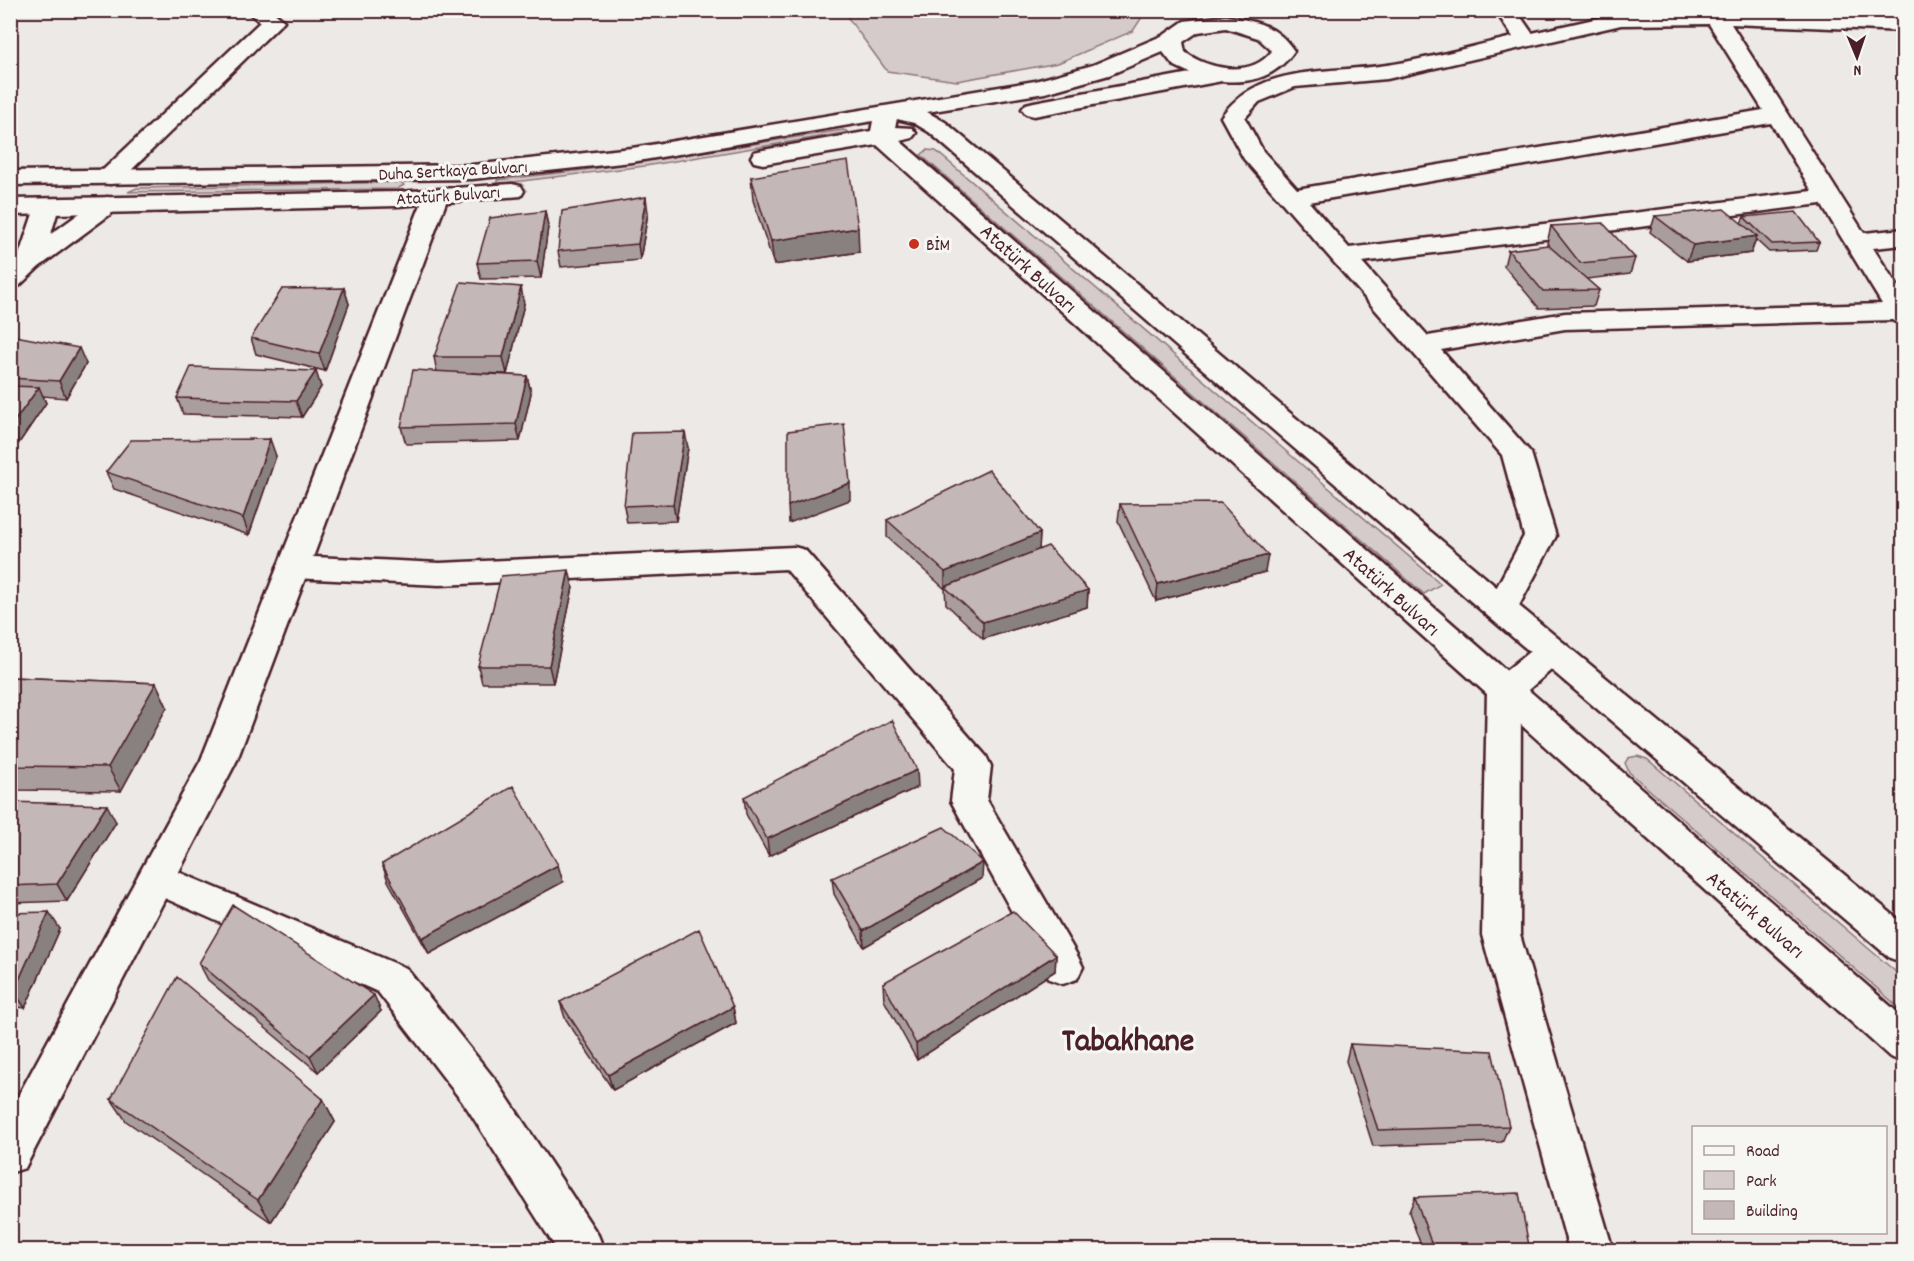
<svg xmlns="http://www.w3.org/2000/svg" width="1914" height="1261" viewBox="0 0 1914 1261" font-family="Dekko,sans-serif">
	<rect width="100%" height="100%" fill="#ece9e6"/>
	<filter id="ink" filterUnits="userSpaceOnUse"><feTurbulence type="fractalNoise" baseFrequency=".0167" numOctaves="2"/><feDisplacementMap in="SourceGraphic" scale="12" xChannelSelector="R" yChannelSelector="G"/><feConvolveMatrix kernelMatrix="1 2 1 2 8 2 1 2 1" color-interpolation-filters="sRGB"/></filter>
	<g filter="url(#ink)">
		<path fill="#d4cbca" stroke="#8f757a" stroke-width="1.5" d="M843,11H1146L1133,31L1058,63L957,81L887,71Z
			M843,130L849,132L645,166L497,184V180L584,170Z
			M927,150L936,151L1441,584L1424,594L921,155Z
			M401,182L404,185L397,189L128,192L137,188Z
			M1637,756L1647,759L1903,978V1011L1629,772L1625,763L1628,758Z"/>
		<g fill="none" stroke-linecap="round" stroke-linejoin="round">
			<g stroke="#4a1f2b" stroke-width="5">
				<path id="minor" d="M246,10H271L284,21L119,182L110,184L101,182L98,177L101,172L260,22Z
					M1495,10H1516L1532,33L1621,13L1716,11L1904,18V31L1731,24L1864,233L1904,229V245L1873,248L1904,296V326L1892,320L1565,329L1441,350L1531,453L1556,536L1513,617L1501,620L1489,617L1485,609L1524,536L1502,455L1244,159L1221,117C1259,63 1329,74 1387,65C1429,59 1472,46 1513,37ZM1709,24L1763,110L1297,189L1263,151L1245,118L1259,102L1295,87L1387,79L1621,25ZM1771,123L1812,191L1349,248L1309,202ZM1821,204L1882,304L1565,313L1428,336L1362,262Z
					M107,197L116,200L120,205L116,210L39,267L19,286L10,288V265L18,258L37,202L46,199L55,202L59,207L51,234L98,200Z
					M794,547L805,550L986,756L991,766L987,800L1077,955L1083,967L1077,979L1063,984L1049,979L951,801L955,769L786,569L440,585L293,578L282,575L277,567L282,559L293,556L440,563Z
					M157,863L406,968L497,1082L598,1235L604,1250H557L467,1108L378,992L144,889L138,878L144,867Z"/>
			</g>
			<g stroke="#4a1f2b" stroke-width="5">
				<path id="tertiary" d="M436,190L445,192L448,197L237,760L25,1168L10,1173V1111L201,760L424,197L427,192Z
					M1552,639L1564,643L1569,651L1564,659L1521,696L1520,935L1613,1250H1569L1482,935L1487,691L1492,682L1540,643Z"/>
			</g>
			<g stroke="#4a1f2b" stroke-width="5">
				<path id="secondary" d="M1226,16C1255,21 1277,25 1294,51C1277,76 1252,84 1222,81L1034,116L1026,114L1022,109L1026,104L1034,102L1190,73L1173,65L1163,52L1109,75L1045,93L927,112L945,122L1513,601L1904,924V963L1890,958L1489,617L929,132L914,123L897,119L895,127L912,128L916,133L912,138L900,141L1904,1018V1062L1890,1057L877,145L763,164L754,162L751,157L754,152L763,150L871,131L873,121L632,162L472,179L10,185V171L472,165L632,148L1035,81L1093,65L1164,35L1184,21ZM1226,28L1258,38L1272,51C1252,78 1208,70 1185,52L1183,42L1198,32Z
					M512,184L521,186L524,191L521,196L398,206L10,215V199L398,192Z"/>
			</g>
			<use href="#minor" fill="#f6f6f2" fill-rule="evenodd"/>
			<use href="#tertiary" fill="#f6f6f2" fill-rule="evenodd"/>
			<use href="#secondary" fill="#f6f6f2" fill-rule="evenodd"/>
		</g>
		<path fill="#a99d9d" stroke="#4a1f2b" stroke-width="1.5" d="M751,177L859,252L774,265L753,200Z
			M545,211L548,227L541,278L481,279L477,263Z
			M648,213L640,260L561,267L558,251Z
			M1655,216L1741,223L1744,217L1819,242L1816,250L1769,252L1756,240L1751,253L1687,261L1650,232Z
			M1551,226L1635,258L1630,274L1586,279L1599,290L1594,306L1539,308L1504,266L1508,250L1550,247L1547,243Z
			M344,288L349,304L325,371L256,354L251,338Z
			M524,304L507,374L471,373L527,376L531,393L520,441L406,444L401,427L437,372L434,357Z
			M10,335L86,364L66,398L43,396L46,403L19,443L10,442Z
			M321,387L302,417L183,414L177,398Z
			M688,448L676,521L627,523L624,506Z
			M276,456L249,535L114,489L106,472Z
			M1120,504L1265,572L1156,601L1118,521Z
			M887,520L1040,533L1039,549L1088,590L1087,607L983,639L946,604L945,589L887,537Z
			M573,587L553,683H482L478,666Z
			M10,677L156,683L167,707L121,791L10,790Z
			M918,787L769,856L746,814L744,797Z
			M10,802L116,822L67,901L10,903Z
			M382,864L563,882L429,954L388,881Z
			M832,878H982L864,947L834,894Z
			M10,913L60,929L25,1008L10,1006Z
			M1056,955L1055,971L917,1060L884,1000L883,983Z
			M199,963L381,1011L318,1072L208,980Z
			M560,1002L733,1007L736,1023L613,1090L565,1018Z
			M1350,1044L1509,1126L1502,1142L1373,1146L1346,1061Z
			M111,1099H323L335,1122L271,1222L126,1121Z
			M1415,1197L1530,1251H1423L1409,1212Z"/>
		<path fill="#898080" stroke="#4a1f2b" stroke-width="1.5" d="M646,197L648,213L640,260L638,244Z
			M545,211L548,227L541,278L537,261Z
			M858,228L859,252L774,265L771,241Z
			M1757,236L1751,253L1687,261L1693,245Z
			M521,287L524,304L507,374L503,357Z
			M344,288L349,304L325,371L319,354Z
			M79,348L86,364L66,398L59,381Z
			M316,371L321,387L302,417L296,401Z
			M527,376L531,393L520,441L516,424Z
			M39,387L46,403L19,443L11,426Z
			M685,432L688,448L676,521L673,504Z
			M270,439L276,456L249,535L243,518Z
			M850,483V500L789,523L788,506Z
			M1040,533L1039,550L945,587V589V572Z
			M1268,555L1265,572L1156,601L1158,584Z
			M569,570L573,587L553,683L549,666Z
			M1088,590L1087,607L983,639V622Z
			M156,683L167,707L121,791L108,767Z
			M917,770L918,787L769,856L767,839Z
			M107,805L116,822L67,901L57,884Z
			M983,862L982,878L864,947L863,931Z
			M558,865L563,882L429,954L422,938Z
			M49,912L60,929L25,1008L14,991Z
			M1056,955L1055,971L917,1060L916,1044Z
			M374,995L381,1011L318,1072L310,1056Z
			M733,1007L736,1023L613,1090L608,1075Z
			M323,1099L335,1122L271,1222L258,1200Z"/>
		<path fill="#c4b7b7" stroke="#4a1f2b" stroke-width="1.5" d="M848,161L858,228L771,241L751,177Z
			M646,197L638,244L558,251L562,211Z
			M1724,209L1757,236L1693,245L1655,216Z
			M545,211L537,261L477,263L490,218Z
			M1796,212L1819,242L1772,244L1744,217Z
			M1603,223L1635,258L1580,263L1551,226Z
			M1548,245L1599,290L1543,291L1508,250Z
			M461,282L521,287L503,357H434Z
			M344,288L319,354L251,338L282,289Z
			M10,335L79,348L59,381L10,378Z
			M191,367L316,371L296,401L177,398Z
			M413,370L527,376L516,424L401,427Z
			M10,386L39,387L11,426H10Z
			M844,424L850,483L788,506V431Z
			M685,432L673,504L624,506L632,433Z
			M270,439L243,518L106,472L131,440Z
			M989,470L1040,533L945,572L887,520Z
			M1221,503L1268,555L1158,584L1120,504Z
			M1048,546L1088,590L983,622L945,587Z
			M569,570L549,666H478L501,576Z
			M10,677L156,683L108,767L10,766Z
			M892,720L917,770L767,839L744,797Z
			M513,786L558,865L422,938L382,864Z
			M10,802L107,805L57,884L10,886Z
			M944,827L983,862L863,931L832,878Z
			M233,905L374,995L310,1056L199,963Z
			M1013,911L1056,955L916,1044L883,983Z
			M49,912L14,991H10V913Z
			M699,929L733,1007L608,1075L560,1002Z
			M177,977L323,1099L258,1200L111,1099Z
			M1350,1044L1492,1051L1509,1126L1378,1130Z
			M1519,1193L1530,1251H1434L1415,1197Z"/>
	</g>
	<circle fill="#c8321e" stroke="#f6f6f2" stroke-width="2" cx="914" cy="244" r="6"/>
	<g text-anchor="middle" stroke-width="6" stroke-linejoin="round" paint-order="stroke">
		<g font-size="18" fill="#4a1f2b" stroke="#f6f6f2">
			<text transform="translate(453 170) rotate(-3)" y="6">Duha Sertkaya Bulvarı</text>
			<text transform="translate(448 195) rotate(-4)" y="6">Atatürk Bulvarı</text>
		</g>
		<g font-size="18" fill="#4a1f2b" stroke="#f6f6f2" text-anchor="start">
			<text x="926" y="250">BİM</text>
		</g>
		<g font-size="21" fill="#4a1f2b" stroke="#f6f6f2">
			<text transform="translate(1029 268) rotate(42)" y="7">Atatürk Bulvarı</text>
			<text transform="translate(1392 591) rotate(42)" y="7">Atatürk Bulvarı</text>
			<text transform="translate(1756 914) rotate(41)" y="7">Atatürk Bulvarı</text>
		</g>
		<g font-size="33" font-weight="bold" fill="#4a1f2b" stroke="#f6f6f2">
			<text x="1128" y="1050">Tabakhane</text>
		</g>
	</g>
	<rect width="1914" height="1261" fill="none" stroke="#f6f6f2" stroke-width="36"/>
	<rect x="18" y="18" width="1878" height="1225" fill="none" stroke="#4a1f2b" stroke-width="2" filter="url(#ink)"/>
	<rect x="1692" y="1126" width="195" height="108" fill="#f6f6f2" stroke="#b1a0a2" stroke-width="1.5"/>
	<rect x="1704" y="1146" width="30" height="9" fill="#f6f6f2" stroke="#b1a0a2" stroke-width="1.5"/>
	<text x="1746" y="1156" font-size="18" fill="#4a1f2b">Road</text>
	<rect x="1704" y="1171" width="30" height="18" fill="#d4cbca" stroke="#b1a0a2" stroke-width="1.5"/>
	<text x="1746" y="1186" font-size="18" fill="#4a1f2b">Park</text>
	<rect x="1704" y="1201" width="30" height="18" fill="#c4b7b7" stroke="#b1a0a2" stroke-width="1.5"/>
	<text x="1746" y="1216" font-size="18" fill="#4a1f2b">Building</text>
	<g transform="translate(1857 57) rotate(178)" stroke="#f6f6f2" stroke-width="4.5" paint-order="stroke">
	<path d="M0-4.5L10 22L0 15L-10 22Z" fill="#4a1f2b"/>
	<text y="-9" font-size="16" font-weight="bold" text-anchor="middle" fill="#4a1f2b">N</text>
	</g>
</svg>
